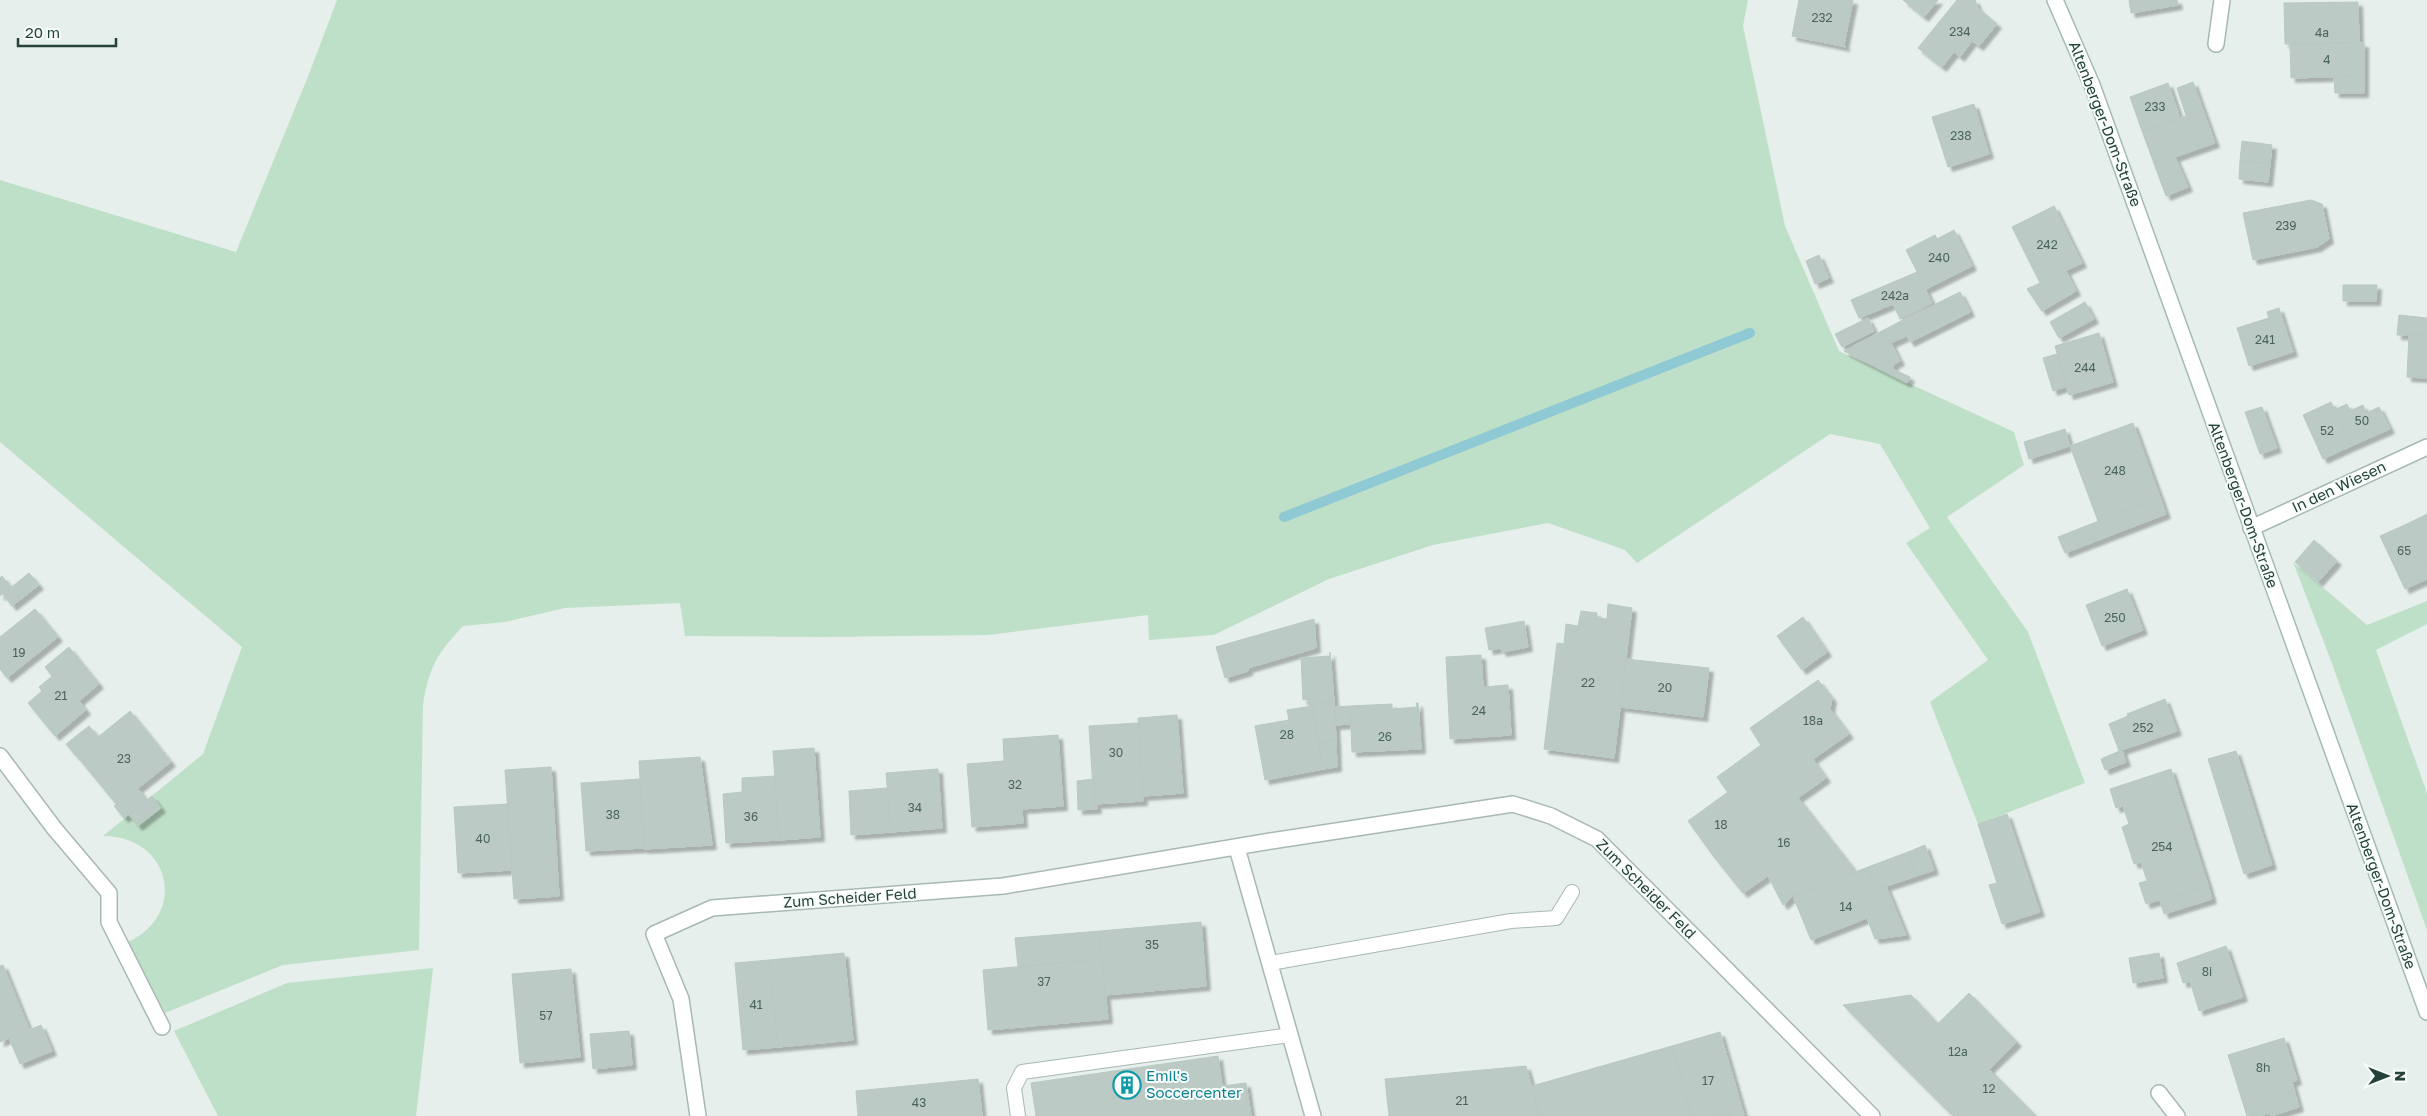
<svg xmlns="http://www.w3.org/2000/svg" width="2427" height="1116" viewBox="0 0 2427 1116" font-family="'Golos Text',sans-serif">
	<defs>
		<filter id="shadow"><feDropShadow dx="4.5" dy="4.5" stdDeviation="1" flood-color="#0004"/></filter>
	</defs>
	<rect width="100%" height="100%" fill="#e6efeb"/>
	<path fill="#bfe0c8" d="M337,0H1748L1743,26L1785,226L1839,351L2014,432L2024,465L1947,517L2028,632L2085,783L1978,824L1930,702L1988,660L1906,543L1930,528L1880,444L1830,434L1637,563L1625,550L1548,523L1433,545L1329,579L1214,635L1149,640L1148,615L988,635L821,637L685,636L680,603L565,608L505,622L463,626C437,654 429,667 423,705L419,950L283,965L165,1013L128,942C189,913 170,836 103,836L203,754L242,647L0,442V180L236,252L309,74Z
		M2293,562L2367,625L2427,601V624L2376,650L2427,793V930L2330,658Z
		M433,968L416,1116H218L174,1031L287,983Z"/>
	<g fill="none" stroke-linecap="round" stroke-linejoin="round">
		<path stroke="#8ec9d4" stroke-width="10" d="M1284,517L1750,333"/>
	</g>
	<path fill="#bbcac4" stroke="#b8c9c2" filter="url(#shadow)" d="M1799,0H1853L1844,45L1846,47L1792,36Z
		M1903,0H1938L1924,17Z
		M1957,0H1975L1978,8L1997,24L1979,46L1972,41L1960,57L1954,52L1942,67L1918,48Z
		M2129,0H2177L2178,5L2131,13Z
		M2358,2L2359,43L2285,44L2284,3Z
		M2364,43V76L2291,78L2290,44Z
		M2349,76H2364V93H2335L2334,78Z
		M2193,82L2203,110L2186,115L2177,88Z
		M2168,83L2180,118L2142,131L2130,97Z
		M1974,104L1989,154L1948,167L1932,117Z
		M2203,110L2215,143L2175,157L2188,187L2166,196L2142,131Z
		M2242,141L2272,145L2270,164L2240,161Z
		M2240,161L2270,164L2268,182L2239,179Z
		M2311,200L2322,204L2329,239L2317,247L2253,260L2243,213Z
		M2054,206L2082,263L2040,283L2012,227Z
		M1954,230L1972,266L1926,289L1906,250L1935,235L1937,239Z
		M1819,255L1829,278L1815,284L1806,261Z
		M2066,271L2076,291L2042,311L2027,289Z
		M1917,272L1932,303L1900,319L1893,304L1859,318L1851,300Z
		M2343,285H2377L2376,301H2343Z
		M1960,292L1970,312L1910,342L1899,322Z
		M2085,302L2094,319L2059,338L2050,322Z
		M2279,308L2293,352L2249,366L2237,328L2269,318L2267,312Z
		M2399,315L2427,318V336L2397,335Z
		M1868,318L1874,331L1842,347L1835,334Z
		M1899,322L1906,336L1891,343L1900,361L1894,364L1893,369L1910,377L1907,383L1844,351Z
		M2099,333L2113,382L2069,395L2055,346Z
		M2409,334L2427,336V378L2407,377Z
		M2057,354L2067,386L2053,391L2043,358Z
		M2331,402L2351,446L2323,459L2303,415Z
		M2347,404L2350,411L2363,405L2366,413L2379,407L2390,429L2351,446L2334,410Z
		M2262,407L2277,448L2260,454L2245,412Z
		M2133,423L2160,497L2098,521L2070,446Z
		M2065,429L2070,446L2029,459L2024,442Z
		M2160,497L2166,514L2065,553L2058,537Z
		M2427,514V567L2407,524Z
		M2407,524L2427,567V579L2405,589L2380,536Z
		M2314,540L2337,561L2318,582L2295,562Z
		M29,573L39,585L12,606L3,594Z
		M2,576L11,587L0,596V578Z
		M2127,589L2143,630L2102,646L2086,605Z
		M1608,604L1632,608L1614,758L1544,749L1557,643L1564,644L1566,624L1578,626L1581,611L1597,613L1596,618L1607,619Z
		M35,609L58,637L7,678L0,669V637Z
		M1803,617L1827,652L1802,670L1777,636Z
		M1314,619L1316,648L1248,668V671L1225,678L1216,647Z
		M1524,621L1528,647L1502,652L1501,648L1489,650L1485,628Z
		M69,647L80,661L60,678L56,673L52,676L45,667Z
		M1330,652L1334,701L1309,706L1308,699L1303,700L1301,658L1330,656Z
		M1481,655L1483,687L1508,685L1511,735L1450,739L1446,657Z
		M1626,659L1709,668L1703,717L1621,707Z
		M80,661L99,684L79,701L86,710L55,736L28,703L42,691L39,687L56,673L60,678Z
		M1818,680L1832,698L1830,709L1849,734L1813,759L1777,709Z
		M2165,699L2177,731L2119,751L2109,724L2128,716L2127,714Z
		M1334,701L1336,740L1319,743L1312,706Z
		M1416,703H1418L1421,749L1352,752L1350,706L1392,704V709L1417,707Z
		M1312,706L1323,769L1265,780L1255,726L1289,720L1287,710Z
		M1350,706V724L1335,725V707Z
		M1777,709L1826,778L1754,829L1717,777L1761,745L1750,728Z
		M130,711L171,762L117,805L76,755Z
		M1177,715L1183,793L1143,796L1138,718Z
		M1138,723L1143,801L1094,804L1089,726Z
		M89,726L98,737L76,756L66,744Z
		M1058,735L1063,806L1022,809L1023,823L972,827L967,764L1004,761L1003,739Z
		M1336,740L1337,767L1323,769L1319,743Z
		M814,748L820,837L779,840L773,751Z
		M2122,750L2126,762L2105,770L2101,759Z
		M2236,751L2272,865L2244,874L2208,759Z
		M700,757L712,845L644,849L639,761Z
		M551,767L559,896L514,899L505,770Z
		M938,769L942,828L891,832L886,773Z
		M2171,769L2208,885L2146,904L2139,883L2147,881L2141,862L2134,864L2122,827L2129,824L2123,806L2116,808L2110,789Z
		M775,776L779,840L726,843L723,794L742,792V778Z
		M640,779L644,848L586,851L581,783Z
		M1093,779L1097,809L1078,810L1077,781Z
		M887,788L891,832L851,835L849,791Z
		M138,789L147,800L124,818L114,806Z
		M1728,792L1754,829L1714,857L1688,821Z
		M152,796L161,808L138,826L129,815Z
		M1798,798L1856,872L1793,896L1783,905L1768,876L1743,893L1714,857Z
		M507,804L512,870L458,873L454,807Z
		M2007,814L2040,912L2002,924L1989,885L1997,883L1978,824Z
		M1925,845L1934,870L1917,876L1908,852Z
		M1908,852L1917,876L1877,889L1868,867Z
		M1868,867L1877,889L1886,886L1906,935L1875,939L1867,918L1811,940L1793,896Z
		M2208,885L2212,899L2164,914L2160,900Z
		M1201,922L1206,986L1105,995L1100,931Z
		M1100,931L1102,959L1018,967L1015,938Z
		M2226,946L2243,997L2199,1011L2190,981L2183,983L2177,963Z
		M844,953L853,1040L778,1047L769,960Z
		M2159,953L2163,978L2133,983L2129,958Z
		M1102,959L1108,1019L988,1030L983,970Z
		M769,960L778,1047L743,1050L735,963Z
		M3,965L29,1029L0,1042V966Z
		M571,969L580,1057L520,1063L512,974Z
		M1969,993L2017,1042L1947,1110L1899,1062Z
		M1911,995L1938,1024L1899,1062L1843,1005Z
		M41,1025L52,1051L20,1064L9,1038Z
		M629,1031L632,1065L593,1069L590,1034Z
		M1720,1032L1744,1115L1692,1116L1672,1046Z
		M2284,1038L2297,1080L2292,1082L2299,1107L2271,1116V1114L2247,1116L2228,1055Z
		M1672,1046L1692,1116H1540L1532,1086Z
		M1218,1056L1222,1086L1246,1083L1251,1116H1036L1031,1083Z
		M1526,1066L1540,1116H1389L1385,1079Z
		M1989,1069L2036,1116H1954L1948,1110Z
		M978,1079L982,1116H858L856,1091Z"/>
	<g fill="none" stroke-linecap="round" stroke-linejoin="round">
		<g stroke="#a8b8b2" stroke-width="16">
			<path id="service" d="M1270,963L1511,921L1556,918L1572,892
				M1018,1116L1014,1088L1022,1072L1290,1035"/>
		</g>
		<g stroke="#a8b8b2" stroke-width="18">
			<path id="minor" d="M2216,44L2222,0
				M2251,528L2427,447
				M0,756L54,828L109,893V922L162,1027
				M1237,848L1313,1116
				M2159,1093L2177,1116
				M698,1116L681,999L654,934L712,908L1003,886L1271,841L1513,804L1551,816L1597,839L1872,1116"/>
		</g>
		<g stroke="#a4bbb3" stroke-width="18">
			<path id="secondary" d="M2055,0L2092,85L2427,1012"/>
		</g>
		<use href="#service" stroke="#fff" stroke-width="14"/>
		<use href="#minor" stroke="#fff" stroke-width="15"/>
		<use href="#secondary" stroke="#fff" stroke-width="15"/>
	</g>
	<defs>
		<g id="building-ring" transform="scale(1.4375)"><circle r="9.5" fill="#f7fbf9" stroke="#0f9aa8" stroke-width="1.5"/><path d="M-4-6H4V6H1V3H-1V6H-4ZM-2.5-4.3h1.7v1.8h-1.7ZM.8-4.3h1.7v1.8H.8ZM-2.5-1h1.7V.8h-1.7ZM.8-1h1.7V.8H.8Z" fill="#0f9aa8"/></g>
	</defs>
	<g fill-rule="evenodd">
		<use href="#building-ring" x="1127" y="1085"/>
	</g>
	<g text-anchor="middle" stroke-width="4" stroke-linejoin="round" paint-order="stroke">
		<g font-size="12" fill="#4a645c">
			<text x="1822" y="22">232</text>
			<text x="1960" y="36">234</text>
			<text x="2322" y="37">4a</text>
			<text x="2327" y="64">4</text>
			<text x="2155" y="111">233</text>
			<text x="1961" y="140">238</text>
			<text x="2286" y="230">239</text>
			<text x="2047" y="249">242</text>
			<text x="1939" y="262">240</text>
			<text x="1895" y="300">242a</text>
			<text x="2265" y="344">241</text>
			<text x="2085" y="372">244</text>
			<text x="2362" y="425">50</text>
			<text x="2327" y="435">52</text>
			<text x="2115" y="475">248</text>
			<text x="2404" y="555">65</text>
			<text x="2115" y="622">250</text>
			<text x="19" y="657">19</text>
			<text x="1588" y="687">22</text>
			<text x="1665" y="692">20</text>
			<text x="61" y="700">21</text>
			<text x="1479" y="715">24</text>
			<text x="1813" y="725">18a</text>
			<text x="2143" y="732">252</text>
			<text x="1287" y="739">28</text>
			<text x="1385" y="741">26</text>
			<text x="1116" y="757">30</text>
			<text x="124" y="763">23</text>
			<text x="1015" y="789">32</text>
			<text x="915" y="812">34</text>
			<text x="613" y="819">38</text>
			<text x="751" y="821">36</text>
			<text x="1721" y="829">18</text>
			<text x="483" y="843">40</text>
			<text x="1784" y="847">16</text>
			<text x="2162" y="851">254</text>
			<text x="1846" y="911">14</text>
			<text x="1152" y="949">35</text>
			<text x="2207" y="976">8i</text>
			<text x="1044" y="986">37</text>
			<text x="756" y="1009">41</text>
			<text x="546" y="1020">57</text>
			<text x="1958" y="1056">12a</text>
			<text x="2263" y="1072">8h</text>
			<text x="1708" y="1085">17</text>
			<text x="1989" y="1093">12</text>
			<text x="1462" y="1105">21</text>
			<text x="919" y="1107">43</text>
		</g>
		<g font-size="15" fill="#24423a" stroke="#f7fbf9">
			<text transform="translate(2105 124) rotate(69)" y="5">Altenberger-Dom-Straße</text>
			<text transform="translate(2339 487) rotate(-25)" y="5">In den Wiesen</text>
			<text transform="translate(2243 505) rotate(70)" y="5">Altenberger-Dom-Straße</text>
			<text transform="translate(2381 886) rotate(70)" y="5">Altenberger-Dom-Straße</text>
			<text transform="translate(1646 889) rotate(45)" y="5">Zum Scheider Feld</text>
			<text transform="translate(850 898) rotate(-4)" y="5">Zum Scheider Feld</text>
		</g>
		<g font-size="15" fill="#0d838f" stroke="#f7fbf9" text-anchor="start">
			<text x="1146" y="1081">Emil's<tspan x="1146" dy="17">Soccercenter</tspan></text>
		</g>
	</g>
	<g transform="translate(2387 1076) rotate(90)" stroke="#f7fbf9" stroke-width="4" paint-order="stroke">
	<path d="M0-4L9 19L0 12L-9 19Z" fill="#24423a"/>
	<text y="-8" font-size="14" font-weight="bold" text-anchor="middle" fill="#24423a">N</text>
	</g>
	<path d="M18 38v8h98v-8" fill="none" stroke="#24423a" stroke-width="2.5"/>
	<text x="25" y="38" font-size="15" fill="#24423a" stroke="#f7fbf9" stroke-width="4" paint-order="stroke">20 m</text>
</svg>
